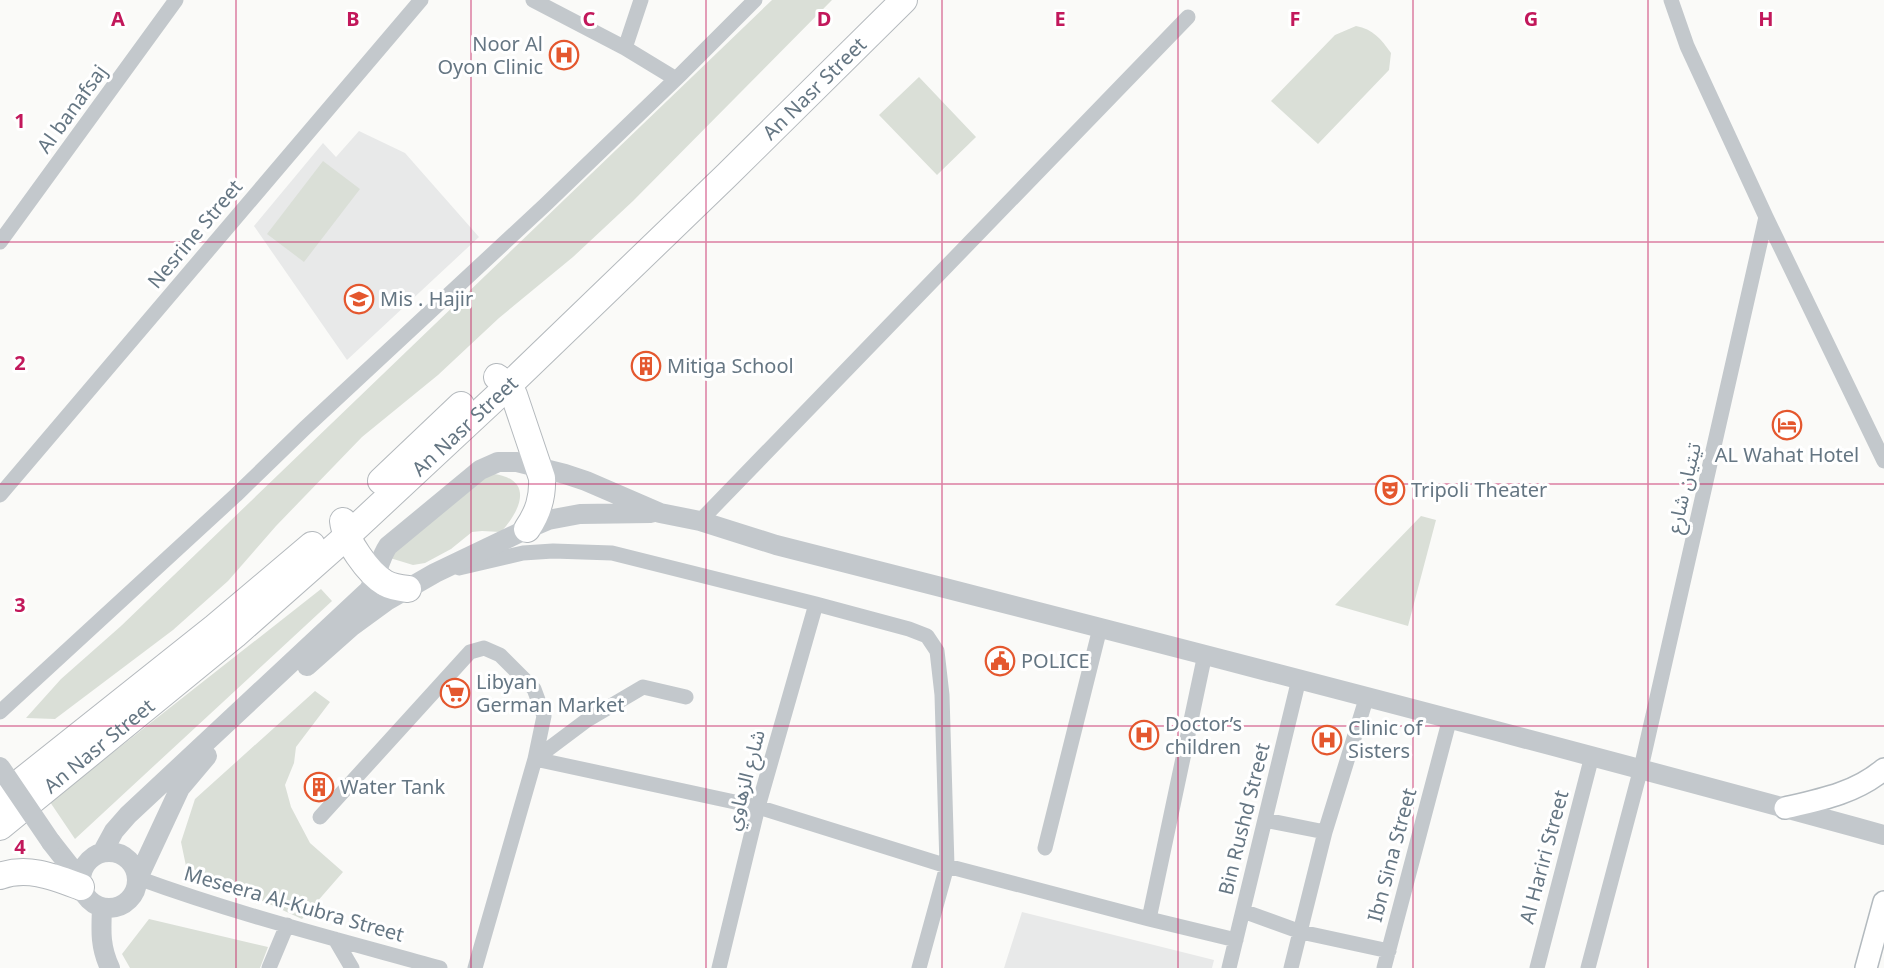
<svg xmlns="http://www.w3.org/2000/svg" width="1884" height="968" viewBox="0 0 1884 968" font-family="'Noto Sans','Noto Sans Arabic',sans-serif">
	<rect width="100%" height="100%" fill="#fafaf8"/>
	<path fill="#e8e9e9" d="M359,131L405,153L479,237L347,360L254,226L323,143L336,157Z
		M1022,912L1214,960L1212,968H1004Z"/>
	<path fill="#dadfd7" d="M772,0H832L633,201L573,257L499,318L438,375L362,437L276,526L228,581L173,630L55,719L26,718L61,679L121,626Z
		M1356,26C1373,29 1381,39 1391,53L1389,70L1318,144L1271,101L1335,35Z
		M919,77L976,137L937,175L879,115Z
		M323,161L360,189L304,262L267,234Z
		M494,474C535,480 520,511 501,532L482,531L472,532L451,549L425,563L413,565L390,558L396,548L474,479Z
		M1421,516L1436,520L1408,626L1335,605Z
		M321,589L332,601L75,839L50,802Z
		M315,691L330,702L296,747L294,763L285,785L291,807L310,843L343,872L302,919L186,866L181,842L195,799Z
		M149,919L268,947L260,968H130L122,954Z"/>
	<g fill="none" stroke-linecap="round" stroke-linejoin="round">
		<g stroke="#b3babf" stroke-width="24">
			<path id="secondary" d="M1785,808C1820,800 1856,793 1884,769
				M1866,968L1884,902"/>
		</g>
		<g stroke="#b4b9bd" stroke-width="28">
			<g id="trunk">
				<path d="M497,377L508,386L514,395L542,478C543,498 538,513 527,529"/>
				<path d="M381,481L461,405"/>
				<path d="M343,521C345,540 368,573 385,583C392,587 400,588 408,589"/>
				<path d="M0,798L215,627L312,545"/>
				<path id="s1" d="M0,827L235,635L347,536L508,386L727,175L904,0"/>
				<path d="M0,876C28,866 54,877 81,887"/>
			</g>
		</g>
		<path stroke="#c3c8cc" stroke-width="15" d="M533,0L625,48L676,79
			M1671,0L1687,46L1766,217L1884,461
			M625,48L641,0
			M0,242L176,0
			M0,495L421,0
			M700,521L1188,17
			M459,568L523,553L553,551L612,553L816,604L909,629L927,636L937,651L942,695L947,866L919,968
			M0,712L236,495L305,428L545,205L680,75L755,0
			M535,759L758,807L947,866L1149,919L1236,940
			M535,759L587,720L643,687L686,697
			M320,817L470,652L484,648L500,655L534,689L544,716L535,759L475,968
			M1265,820L1325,832
			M1045,848L1100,628
			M138,878C236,914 339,940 440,968
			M1243,911L1301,932L1389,951
			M1149,919L1205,654
			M335,939L352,968
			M269,968L287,925
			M719,968L758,807L816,604
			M1229,968L1299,679
			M1291,968L1325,832L1367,696
			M1384,968L1450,718
			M1537,968L1592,756
			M1588,968L1641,768L1766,217"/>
		<path stroke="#c3c8cc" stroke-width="20" d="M307,666L351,627L388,600L435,573L527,529L548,520L580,514L651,513
			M51,842L80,879
			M81 880a28 28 0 1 1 56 0a28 28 0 1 1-56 0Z
			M102,853L114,831L128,815L369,590C378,575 378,561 388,546L480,470L498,462H517L565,474L586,481L660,513L700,521L776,545C1146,639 1516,734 1884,835
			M138,878L180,788L207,756
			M102,908C101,931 100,947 110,968"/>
		<use href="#secondary" stroke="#fff" stroke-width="21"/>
		<use href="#trunk" stroke="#fff" stroke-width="26"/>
		<path stroke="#c3c8cc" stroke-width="20" d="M0,767L51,842"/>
	</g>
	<path fill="none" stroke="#c2185b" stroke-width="1.5" stroke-opacity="0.55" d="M236,0V968M471,0V968M706,0V968M942,0V968M1178,0V968M1413,0V968M1648,0V968M0,242H1884M0,484H1884M0,726H1884"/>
	<defs>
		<g id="hospital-ring" transform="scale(1.5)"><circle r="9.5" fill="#fff" stroke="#e4572e" stroke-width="1.5"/><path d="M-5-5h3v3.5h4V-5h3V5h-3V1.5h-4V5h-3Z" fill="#e4572e"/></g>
		<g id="school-ring" transform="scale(1.5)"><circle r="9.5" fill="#fff" stroke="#e4572e" stroke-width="1.5"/><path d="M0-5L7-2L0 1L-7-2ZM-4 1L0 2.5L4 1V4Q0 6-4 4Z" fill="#e4572e"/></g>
		<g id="building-ring" transform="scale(1.5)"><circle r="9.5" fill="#fff" stroke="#e4572e" stroke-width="1.5"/><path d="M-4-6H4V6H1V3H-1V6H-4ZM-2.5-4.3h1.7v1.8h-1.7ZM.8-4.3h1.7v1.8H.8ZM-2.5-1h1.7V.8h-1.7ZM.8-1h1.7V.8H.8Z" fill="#e4572e"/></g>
		<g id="hotel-ring" transform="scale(1.5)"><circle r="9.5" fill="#fff" stroke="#e4572e" stroke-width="1.5"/><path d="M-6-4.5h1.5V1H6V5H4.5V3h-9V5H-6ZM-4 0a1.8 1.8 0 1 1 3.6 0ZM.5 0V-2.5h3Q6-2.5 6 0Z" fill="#e4572e"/></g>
		<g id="theatre-ring" transform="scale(1.5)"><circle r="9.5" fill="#fff" stroke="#e4572e" stroke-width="1.5"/><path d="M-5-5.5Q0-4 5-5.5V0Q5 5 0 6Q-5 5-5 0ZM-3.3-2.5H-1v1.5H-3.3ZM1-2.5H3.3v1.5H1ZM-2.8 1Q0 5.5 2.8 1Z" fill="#e4572e"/></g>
		<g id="civic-ring" transform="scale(1.5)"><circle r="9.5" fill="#fff" stroke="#e4572e" stroke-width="1.5"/><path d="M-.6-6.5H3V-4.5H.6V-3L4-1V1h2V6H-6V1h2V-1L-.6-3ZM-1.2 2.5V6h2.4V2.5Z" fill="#e4572e"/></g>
		<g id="supermarket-ring" transform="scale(1.5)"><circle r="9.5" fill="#fff" stroke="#e4572e" stroke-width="1.5"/><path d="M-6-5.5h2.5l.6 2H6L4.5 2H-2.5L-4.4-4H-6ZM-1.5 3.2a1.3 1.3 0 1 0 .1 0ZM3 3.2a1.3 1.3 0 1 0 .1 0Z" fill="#e4572e"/></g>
	</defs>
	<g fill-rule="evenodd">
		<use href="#hospital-ring" x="564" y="55"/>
		<use href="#school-ring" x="359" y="299"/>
		<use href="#building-ring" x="646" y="366"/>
		<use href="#hotel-ring" x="1787" y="425"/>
		<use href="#theatre-ring" x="1390" y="490"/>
		<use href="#civic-ring" x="1000" y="661"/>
		<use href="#supermarket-ring" x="455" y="693"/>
		<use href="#hospital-ring" x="1144" y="735"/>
		<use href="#hospital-ring" x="1327" y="740"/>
		<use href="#building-ring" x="319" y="787"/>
	</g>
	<g text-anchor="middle" stroke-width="6" stroke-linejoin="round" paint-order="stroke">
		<g font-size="20" fill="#657683" stroke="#fff" text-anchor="start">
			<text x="543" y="51" text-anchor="end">Noor Al<tspan x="543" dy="23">Oyon Clinic</tspan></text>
			<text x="380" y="306">Mis . Hajir</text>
			<text x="667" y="373">Mitiga School</text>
			<text x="1787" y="462" text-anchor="middle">AL Wahat Hotel</text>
			<text x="1411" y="497">Tripoli Theater</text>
			<text x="1021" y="668">POLICE</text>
			<text x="476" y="689">Libyan<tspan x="476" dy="23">German Market</tspan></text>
			<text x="1165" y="731">Doctor’s<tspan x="1165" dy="23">children</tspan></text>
			<text x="1348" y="735">Clinic of<tspan x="1348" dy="23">Sisters</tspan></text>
			<text x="340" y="794">Water Tank</text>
		</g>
		<g font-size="20" fill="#657683" stroke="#fff">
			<text dy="7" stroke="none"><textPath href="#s1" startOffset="1100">An Nasr Street</textPath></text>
			<text transform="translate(72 109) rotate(-54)" y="7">Al banafsaj</text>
			<text transform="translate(195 234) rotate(-50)" y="7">Nesrine Street</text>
			<text dy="7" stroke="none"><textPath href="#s1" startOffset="614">An Nasr Street</textPath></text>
			<text transform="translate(1684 488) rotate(-77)" y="7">تيتيان شارع</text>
			<text dy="7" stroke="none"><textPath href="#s1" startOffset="128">An Nasr Street</textPath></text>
			<text transform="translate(745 780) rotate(-75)" y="7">شارع الزهاوي</text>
			<text transform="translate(1244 819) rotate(-76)" y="7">Bin Rushd Street</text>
			<text transform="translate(1392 855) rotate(-75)" y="7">Ibn Sina Street</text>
			<text transform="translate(1544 857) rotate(-75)" y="7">Al Hariri Street</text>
			<text transform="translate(294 904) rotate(16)" y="7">Meseera Al-Kubra Street</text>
		</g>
	</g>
	<g font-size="20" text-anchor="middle" font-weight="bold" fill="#c2185b" stroke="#fff" stroke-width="6" stroke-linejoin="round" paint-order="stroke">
		<text x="118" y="26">A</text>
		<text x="353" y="26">B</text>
		<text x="589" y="26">C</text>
		<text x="824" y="26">D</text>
		<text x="1060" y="26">E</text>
		<text x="1295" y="26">F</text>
		<text x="1531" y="26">G</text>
		<text x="1766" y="26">H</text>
		<text x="20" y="128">1</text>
		<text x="20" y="370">2</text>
		<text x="20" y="612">3</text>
		<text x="20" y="854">4</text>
	</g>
</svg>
